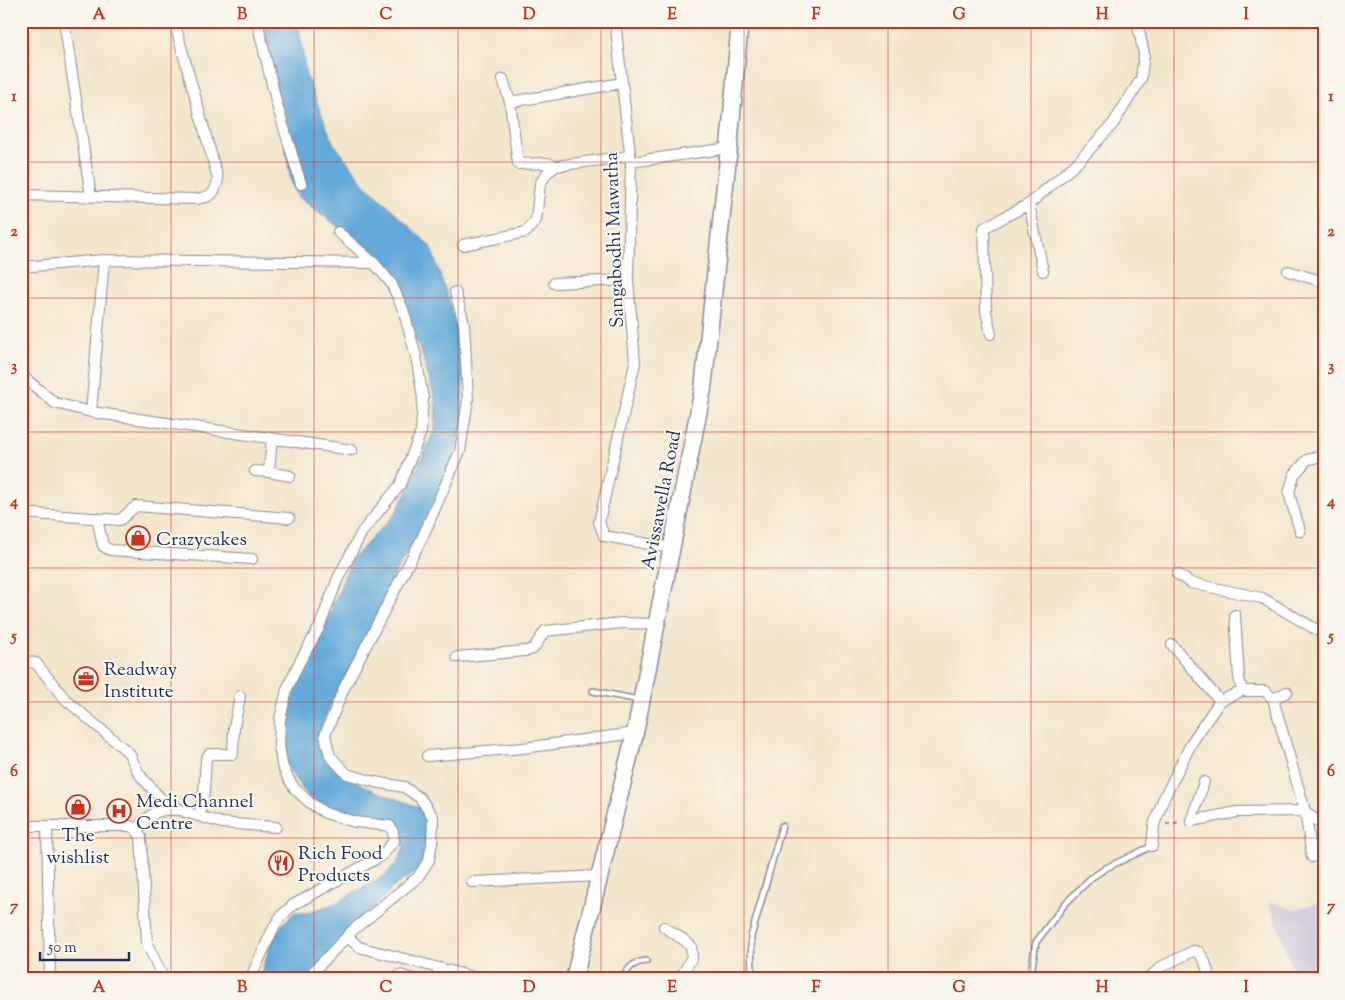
<svg xmlns="http://www.w3.org/2000/svg" width="1345" height="1000" viewBox="0 0 1345 1000" font-family="'Sorts Mill Goudy',serif">
	<rect width="100%" height="100%" fill="#fbf7ec"/>
	<filter id="ink" filterUnits="userSpaceOnUse"><feTurbulence type="fractalNoise" baseFrequency=".02" numOctaves="2"/><feDisplacementMap in="SourceGraphic" scale="10" xChannelSelector="R" yChannelSelector="G"/><feConvolveMatrix kernelMatrix="1 2 1 2 8 2 1 2 1" color-interpolation-filters="sRGB"/></filter>
	<filter id="wash" filterUnits="userSpaceOnUse"><feTurbulence type="fractalNoise" baseFrequency=".0096" numOctaves="4" result="noise"/><feDisplacementMap in="SourceGraphic" scale="20" xChannelSelector="R" yChannelSelector="G"/><feGaussianBlur stdDeviation="1.12" result="paint"/><feColorMatrix in="noise" values="0 0 0 0 0 0 0 0 0 0 0 0 0 0 0 0 0 1.4 0 .05"/><feComposite in="paint" operator="in"/></filter>
	<g filter="url(#wash)">
		<rect width="100%" height="100%" fill="#f4e6cd"/>
		<path fill="#c7c0d9" d="M1269,901L1294,910L1324,901V979H1296Z"/>
		<path fill="#64a9d9" stroke="#406c9c" d="M262,21H298L306,75L333,143L366,185L431,247L452,311L464,364L461,428L447,478L423,527L396,571L370,632L337,690L319,732L327,759L343,775L375,791L419,807L426,819V852L417,871L371,902L335,935L298,974L296,979H259L275,932L295,912L306,913L336,903L385,875L397,863L404,849L400,831L387,819L331,813L309,798L286,766L283,719L297,674L322,634L351,560L395,514L405,496L435,429L436,402L423,358L392,279L340,228L298,197L291,181L270,51Z"/>
		<g fill="none" stroke-linecap="round" stroke-linejoin="round">
			<path stroke="#64a9d9" stroke-width="12" d="M299,979L386,887"/>
		</g>
	</g>
	<g filter="url(#ink)">
		<g fill="none" stroke-linecap="round" stroke-linejoin="round">
			<g stroke="#888a96" stroke-width="8">
				<path id="lane" d="M593,691L639,700
					M623,979C628,967 634,962 646,961
					M752,979L751,937L782,826
					M1030,979L1036,942L1065,904L1091,878L1106,868L1152,846"/>
			</g>
			<g stroke="#888a96" stroke-width="12">
				<path id="street" d="M64,21L91,197
					M257,21L277,105L301,184
					M615,21L631,162L628,280L635,363L599,522L604,536L671,548
					M503,79L510,102L518,164L548,163L556,166
					M510,102L622,83
					M631,162L729,148
					M21,195L195,199C211,197 215,195 218,179L174,21
					M1029,204L1043,271
					M463,245L526,232L536,220L540,184L547,173L556,166L629,156
					M21,267L104,260L374,263
					M1288,271L1324,282
					M554,283L628,280
					M991,334L986,311L984,228L1029,204L1077,163L1113,124L1141,79L1144,54L1137,21
					M21,375L55,403L91,412L352,450
					M91,412L104,260
					M272,438L269,472L290,476
					M255,471L269,472
					M21,513L120,520L136,506L289,518
					M97,518L103,546L110,550L252,559
					M1300,531L1289,493L1294,475L1307,460L1324,455
					M1177,574L1191,583L1262,598L1324,634
					M1235,615L1239,678L1242,691
					M1172,645L1220,701
					M457,657L526,651L533,649L545,631L622,623L657,624
					M21,661L36,663L65,699L129,753L139,774L160,798L185,812L222,823L276,827
					M1273,699L1287,692
					M427,756L523,748L635,733
					M199,816L204,793L206,759L209,754H233L234,728L240,696
					M1191,821L1237,812L1305,811L1312,857
					M1191,821L1204,782
					M21,826H130L136,829L141,837L147,944L164,979
					M47,826L50,979
					M136,829C154,811 156,809 181,810
					M1152,846L1154,825L1163,800L1192,742L1220,701L1242,691H1265L1273,699L1305,811L1324,827
					M472,882L600,876
					M664,927L684,940L691,946L692,957L680,979
					M347,936L359,947L481,979
					M400,975L413,979
					M250,979L274,927L281,916L293,905L381,856L394,841L393,832L390,826L355,822L325,813L309,802L295,789L287,776L282,765L279,745L280,719L287,689L299,663L319,628L338,578L362,532L400,485L421,432L423,398L416,356L403,309L391,283L374,263L338,232
					M310,979L314,971L353,930L418,877L429,860L432,843L433,817L420,798L404,787L375,782L347,774L330,756L325,735L344,688L423,536L460,451L468,400L464,323L455,292
					M1148,979L1161,967L1193,951L1199,952L1205,962L1210,979"/>
			</g>
			<g stroke="#888a96" stroke-width="19">
				<path id="primary" d="M574,979L635,733L703,389L729,148L740,21"/>
			</g>
			<path stroke="#888a96" stroke-width="2" stroke-dasharray="4 4" stroke-linecap="butt" d="M1166,824L1181,822"/>
			<use href="#lane" stroke="#fff" stroke-width="5"/>
			<use href="#street" stroke="#fff" stroke-width="10"/>
			<use href="#primary" stroke="#fff" stroke-width="16"/>
		</g>
	</g>
	<path fill="none" stroke="#c8321e" stroke-width="1" stroke-opacity="0.55" d="M171,21V979M314,21V979M458,21V979M601,21V979M744,21V979M888,21V979M1031,21V979M1174,21V979M21,162H1324M21,298H1324M21,432H1324M21,568H1324M21,702H1324M21,838H1324"/>
	<defs>
		<g id="shop-ring" transform="scale(1.25)"><circle r="9.5" fill="#fbf7ec" stroke="#c8321e" stroke-width="1.5"/><path d="M-5-2.5h2.3a2.7 3.5 0 0 1 5.4 0H5L5.5 6h-11ZM-1.5-2.5h3a1.5 2.3 0 0 0-3 0Z" fill="#c8321e"/></g>
		<g id="office-ring" transform="scale(1.25)"><circle r="9.5" fill="#fbf7ec" stroke="#c8321e" stroke-width="1.5"/><path d="M-6-3h4V-5.5h4V-3h4V5H-6ZM-1-4.5V-3h2v-1.5ZM-6 0V1H6V0Z" fill="#c8321e"/></g>
		<g id="hospital-ring" transform="scale(1.25)"><circle r="9.5" fill="#fbf7ec" stroke="#c8321e" stroke-width="1.5"/><path d="M-5-5h3v3.5h4V-5h3V5h-3V1.5h-4V5h-3Z" fill="#c8321e"/></g>
		<g id="restaurant-ring" transform="scale(1.25)"><circle r="9.5" fill="#fbf7ec" stroke="#c8321e" stroke-width="1.5"/><path d="M-5-6h1v4h1v-4h1v4h1v-4h1v5L-1.5 .5V6h-2V.5L-5-1ZM5-6V6H3V1.5H1.5Q1.5-4 5-6Z" fill="#c8321e"/></g>
	</defs>
	<g fill-rule="evenodd">
		<use href="#shop-ring" x="138" y="538"/>
		<use href="#office-ring" x="86" y="679"/>
		<use href="#shop-ring" x="78" y="807"/>
		<use href="#hospital-ring" x="119" y="811"/>
		<use href="#restaurant-ring" x="281" y="863"/>
	</g>
	<g text-anchor="middle" stroke-width="4" stroke-linejoin="round" paint-order="stroke">
		<g font-size="19" fill="#1b2f5e" stroke="#fbf7ec">
			<text transform="translate(613 240) rotate(-92)" y="7">Sangabodhi Mawatha</text>
			<text transform="translate(660 500) rotate(-79)" y="7">Avissawella Road</text>
		</g>
		<g font-size="19" fill="#1b2f5e" stroke="#fbf7ec" text-anchor="start">
			<text x="156" y="545">Crazycakes</text>
			<text x="104" y="675">Readway<tspan x="104" dy="22">Institute</tspan></text>
			<text x="136" y="807">Medi Channel<tspan x="136" dy="22">Centre</tspan></text>
			<text x="78" y="841" text-anchor="middle">The<tspan x="78" dy="22">wishlist</tspan></text>
			<text x="298" y="859">Rich Food<tspan x="298" dy="22">Products</tspan></text>
		</g>
	</g>
	<rect width="1345" height="1000" fill="none" stroke="#fbf7ec" stroke-width="55"/>
	<path d="M40 952v8h89v-8" fill="none" stroke="#1b2f5e" stroke-width="2.5"/>
	<text x="48" y="952" font-size="15" fill="#1b2f5e" stroke="#fbf7ec" stroke-width="4" paint-order="stroke">50 m</text>
	<rect x="28" y="28" width="1290" height="944" fill="none" stroke="#c8321e" stroke-width="2"/>
	<g font-size="16" text-anchor="middle" font-weight="bold" fill="#c8321e">
		<text x="99" y="19">A</text>
		<text x="242" y="19">B</text>
		<text x="386" y="19">C</text>
		<text x="529" y="19">D</text>
		<text x="672" y="19">E</text>
		<text x="816" y="19">F</text>
		<text x="959" y="19">G</text>
		<text x="1102" y="19">H</text>
		<text x="1246" y="19">I</text>
		<text x="14" y="101">1</text>
		<text x="1331" y="101">1</text>
		<text x="14" y="236">2</text>
		<text x="1331" y="236">2</text>
		<text x="14" y="371">3</text>
		<text x="1331" y="371">3</text>
		<text x="14" y="506">4</text>
		<text x="1331" y="506">4</text>
		<text x="14" y="641">5</text>
		<text x="1331" y="641">5</text>
		<text x="14" y="776">6</text>
		<text x="1331" y="776">6</text>
		<text x="14" y="911">7</text>
		<text x="1331" y="911">7</text>
		<text x="99" y="992">A</text>
		<text x="242" y="992">B</text>
		<text x="386" y="992">C</text>
		<text x="529" y="992">D</text>
		<text x="672" y="992">E</text>
		<text x="816" y="992">F</text>
		<text x="959" y="992">G</text>
		<text x="1102" y="992">H</text>
		<text x="1246" y="992">I</text>
	</g>
</svg>
